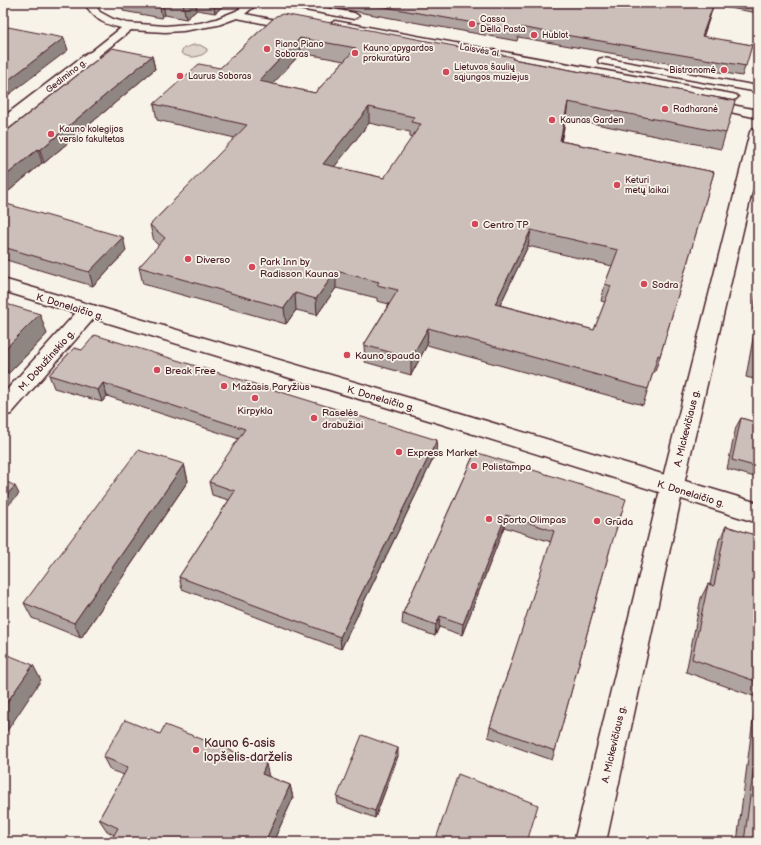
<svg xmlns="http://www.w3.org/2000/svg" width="761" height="845" viewBox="0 0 761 845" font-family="'Balsamiq Sans',sans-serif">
	<rect width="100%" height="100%" fill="#f7f3e8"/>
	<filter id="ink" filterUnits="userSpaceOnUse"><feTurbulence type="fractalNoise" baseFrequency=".025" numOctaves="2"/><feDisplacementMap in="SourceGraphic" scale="8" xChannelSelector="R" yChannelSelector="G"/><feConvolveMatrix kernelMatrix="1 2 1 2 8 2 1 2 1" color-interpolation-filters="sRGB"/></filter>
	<g filter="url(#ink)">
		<path fill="#ded4cc" stroke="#947a7c" d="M194,45H200L207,49V51C201,58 188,59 181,53L184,48Z"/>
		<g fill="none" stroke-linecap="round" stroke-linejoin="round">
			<g stroke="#4a1f2b" stroke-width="3">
				<path id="pedestrian" d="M84,3H94L100,12L113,19L127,23L165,26L200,23L216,19L236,11L247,3H258L245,14L292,23L297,26L292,29L237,18L218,25L183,31L165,32L131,30L96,58H88L87,56L88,54L121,28C101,23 96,20 84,3Z
					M278,3H299L354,13L359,16L354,19L283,6Z
					M335,21L732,94L736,95L738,97L736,99L732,100L331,26L330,24Z
					M603,58L758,86V92L599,63L598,61L599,59Z
					M711,101L758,110V118L707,107L705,105L707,103Z"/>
			</g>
			<g stroke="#4a1f2b" stroke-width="3">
				<path id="minor" d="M92,52L97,53L99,56L97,59L9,128L3,130V117L87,53Z
					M758,127V166L690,457L606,842H574L668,457L750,132L752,129Z
					M89,305L96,306L99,311L96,316L11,414L3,416V394L82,306Z"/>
			</g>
			<g stroke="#4a1f2b" stroke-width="3">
				<path id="tertiary" d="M3,279L440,407L758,503V523L435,422L3,291Z"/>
			</g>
			<use href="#pedestrian" fill="#f7f3e8" fill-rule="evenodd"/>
			<use href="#minor" fill="#f7f3e8" fill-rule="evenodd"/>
			<use href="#tertiary" fill="#f7f3e8" fill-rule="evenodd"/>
		</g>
		<path fill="#afa49f" stroke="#4a1f2b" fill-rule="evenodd" d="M110,3H227L215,13L197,10L186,19L165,15L162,18L123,11V7L111,5Z
			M309,3H711V13L703,37L752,45L742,76L518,37L517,41Z
			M725,3H758V13L724,7Z
			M276,16L513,59L735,101L721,149L566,118L561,141L714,172L660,356L655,372H653L643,405L427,345L411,375L365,362L364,345L389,304L377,301V298L336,288L317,315L296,310L286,324L143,284L139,267L159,246L154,241L150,225L235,138L157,120L154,104L220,68ZM301,53L344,61L315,93L272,84ZM369,123L410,132V137L412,138L384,178L334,167ZM528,246L612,266L605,284L601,301L605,302L594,330L500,305Z
			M152,56L155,69L44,163H42L3,196V134Z
			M3,203L126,251L93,286L3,259Z
			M758,272V380L746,377L758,311L754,310Z
			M3,303L47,334L8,374L3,372Z
			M74,348L436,453L341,649L182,589L179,577L229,500L212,495L209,482L239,439L107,396L102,402L54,388L49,375Z
			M741,418L758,423V478L727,469L736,427Z
			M475,452L610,549L555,751L552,760L488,737L490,727L551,542L504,527L462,635L439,627L435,636L402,624L403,613Z
			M184,464L188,481L81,638L32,618L24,603Z
			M726,526L758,536V842H737L756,697L686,672L701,598L708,584L710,585L719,540Z
			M160,734L290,785L293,798L273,842H110L114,835L107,831L99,819L124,775L110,770L103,757Z
			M398,756L375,818L338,804L337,797Z"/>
		<path fill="#8f8682" stroke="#4a1f2b" d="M3,3H13L3,10Z
			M159,3H163L165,15L162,18Z
			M185,3H196L197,10L186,19L183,4Z
			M213,3H227L215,13Z
			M714,3L711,13L700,47L702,36Z
			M64,38L68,50L3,99V84Z
			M300,38L301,53L261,97L259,81Z
			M152,56L155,69L44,163L40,150Z
			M568,102L566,118L558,157L560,141Z
			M369,107V123L324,180L323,164Z
			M38,149L42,163L3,196V178Z
			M531,230L528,246L493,320L495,304Z
			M123,237L126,251L93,286L89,272Z
			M336,271V288L317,315L316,299Z
			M295,293L296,310L286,324L284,308Z
			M40,314L47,334L8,374L3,361V351Z
			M428,328L427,345L411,375V358Z
			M103,383L107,396L102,402L98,390Z
			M437,440L436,453L341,649L340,637Z
			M184,464L188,481L81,638L74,623Z
			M15,486L19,494L3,511V499Z
			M506,515L504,527L462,635L463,624Z
			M440,616L439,627L435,636L436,625Z
			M33,665L41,680L3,737V708Z
			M398,748V756L375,818V811Z
			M266,764L269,777L262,774Z
			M290,785L293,798L273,842H265Z"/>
		<path fill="#ccbfb9" stroke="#4a1f2b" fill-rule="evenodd" d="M363,3H714L702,36L752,45L746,66L519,27L518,31Z
			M283,14L513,57L512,59L735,101L726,133L568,102L560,141L714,172L660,356L658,355L648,389L428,328L411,358L364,345L398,290L377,285L379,282L336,271L316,299L295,293L284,308L139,267L165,238L150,225L247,125L154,104L199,64L220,68L276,16ZM300,38L356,48L315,93L259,81ZM369,107L414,117L411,122L421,124L384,178L323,164ZM531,230L618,250L605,284L611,286L594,330L495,304Z
			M3,26L64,38L3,84Z
			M112,48L152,56L40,150L38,149L3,178V134Z
			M3,203L123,237L89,272L3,247Z
			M3,303L40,314L3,351Z
			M758,334V358L754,357Z
			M95,335L437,440L340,637L179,577L235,491L209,482L245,429L103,383L98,390L49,375L74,348L82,350Z
			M741,418L758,423V467L732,460Z
			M138,450L184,464L74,623L24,603Z
			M475,452L626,499L610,549L555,751L490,727L554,531L506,515L463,624L440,616L436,625L403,613Z
			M3,480L15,486L3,499Z
			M726,526L758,536V682L692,659L708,584L714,586Z
			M3,653L33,665L3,708Z
			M125,720L160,734L165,725L266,764L262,774L290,785L265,842H110L118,828L99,819L128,767L103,757Z
			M362,735L398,748L375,811L337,797Z
			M758,735V842H744Z
			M458,774L538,805L527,842H435Z"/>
	</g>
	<g fill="#d1495b" stroke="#f7f3e8" stroke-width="1.5">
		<circle cx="472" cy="24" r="4"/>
		<circle cx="534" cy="35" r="4"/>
		<circle cx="267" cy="49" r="4"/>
		<circle cx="355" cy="53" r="4"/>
		<circle cx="724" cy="70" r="4"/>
		<circle cx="446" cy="72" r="4"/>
		<circle cx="180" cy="76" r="4"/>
		<circle cx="665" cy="109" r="4"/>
		<circle cx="552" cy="120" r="4"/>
		<circle cx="51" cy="134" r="4"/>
		<circle cx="617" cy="185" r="4"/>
		<circle cx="475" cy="224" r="4"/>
		<circle cx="188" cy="259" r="4"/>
		<circle cx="252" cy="267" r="4"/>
		<circle cx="644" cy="284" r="4"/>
		<circle cx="347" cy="355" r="4"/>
		<circle cx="157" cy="370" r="4"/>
		<circle cx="224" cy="386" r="4"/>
		<circle cx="255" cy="398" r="4"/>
		<circle cx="314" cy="418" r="4"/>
		<circle cx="399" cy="452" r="4"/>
		<circle cx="474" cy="466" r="4"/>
		<circle cx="489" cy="519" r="4"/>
		<circle cx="597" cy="521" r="4"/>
		<circle cx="196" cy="750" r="4"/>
	</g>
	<g text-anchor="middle" stroke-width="3.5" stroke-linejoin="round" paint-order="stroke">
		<g font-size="9" fill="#4a1f2b" stroke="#f7f3e8" text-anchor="start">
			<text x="480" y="22">Cassa<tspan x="480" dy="10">Della Pasta</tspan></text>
			<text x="542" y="38">Hublot</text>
			<text x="275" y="47">Piano Piano<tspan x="275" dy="10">Soboras</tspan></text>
			<text x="363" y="51">Kauno apygardos<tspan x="363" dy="10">prokuratūra</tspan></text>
			<text x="454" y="70">Lietuvos šaulių<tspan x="454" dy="10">sąjungos muziejus</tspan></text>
			<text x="716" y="73" text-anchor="end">Bistronomé</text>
			<text x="188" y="79">Laurus Soboras</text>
			<text x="673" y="112">Radharanė</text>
			<text x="560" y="123">Kaunas Garden</text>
			<text x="59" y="132">Kauno kolegijos<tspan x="59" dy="10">verslo fakultetas</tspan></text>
			<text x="625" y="183">Keturi<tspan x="625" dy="10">metų laikai</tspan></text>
		</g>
		<g font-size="9" fill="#4a1f2b" stroke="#f7f3e8">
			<text transform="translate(480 50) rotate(10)" y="3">Laisvės al.</text>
			<text transform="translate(66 76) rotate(-38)" y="3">Gedimino g.</text>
		</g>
		<g font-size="10" fill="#4a1f2b" stroke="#f7f3e8" text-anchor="start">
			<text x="483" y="228">Centro TP</text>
			<text x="196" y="263">Diverso</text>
			<text x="260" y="265">Park Inn by<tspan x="260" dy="12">Radisson Kaunas</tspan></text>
			<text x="652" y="288">Sodra</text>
			<text x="355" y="359">Kauno spauda</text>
			<text x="165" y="374">Break Free</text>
			<text x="232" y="390">Mažasis Paryžius</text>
			<text x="255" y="414" text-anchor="middle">Kirpykla</text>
			<text x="322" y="416">Raselės<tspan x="322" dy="12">drabužiai</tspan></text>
			<text x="407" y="456">Express Market</text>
			<text x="482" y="470">Polistampa</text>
			<text x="497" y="523">Sporto Olimpas</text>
			<text x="605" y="525">Grūda</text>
		</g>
		<g font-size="10" fill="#4a1f2b" stroke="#f7f3e8">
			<text transform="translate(70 306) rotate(17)" y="4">K. Donelaičio g.</text>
			<text transform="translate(46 360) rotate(-48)" y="4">M. Dobužinskio g.</text>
			<text transform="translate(381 398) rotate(16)" y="4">K. Donelaičio g.</text>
			<text transform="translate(686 428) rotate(-76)" y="4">A. Mickevičiaus g.</text>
			<text transform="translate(691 493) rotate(17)" y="4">K. Donelaičio g.</text>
			<text transform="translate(613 744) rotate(-77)" y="4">A. Mickevičiaus g.</text>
		</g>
		<g font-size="12" fill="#4a1f2b" stroke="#f7f3e8" text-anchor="start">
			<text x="204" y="747">Kauno 6-asis<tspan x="204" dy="14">lopšelis-darželis</tspan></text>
		</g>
	</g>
	<rect width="761" height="845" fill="none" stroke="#f7f3e8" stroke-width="16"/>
	<rect x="8" y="8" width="745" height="829" fill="none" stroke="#4a1f2b" stroke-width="1.5" filter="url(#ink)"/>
</svg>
